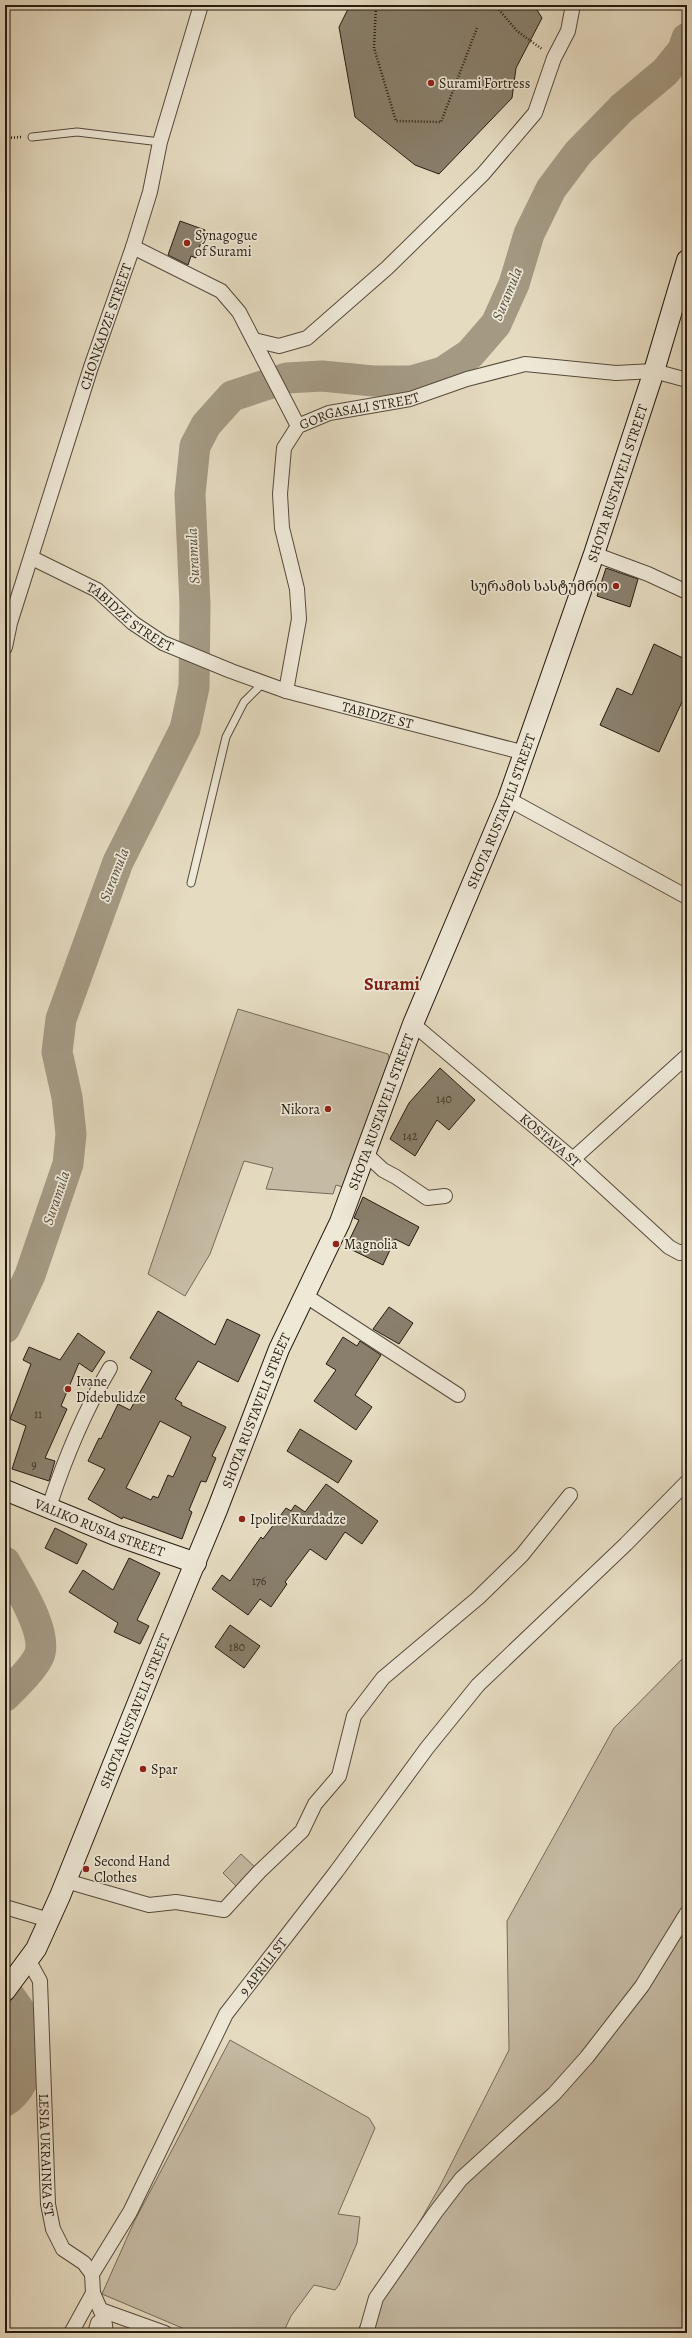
<svg xmlns="http://www.w3.org/2000/svg" width="692" height="2338" viewBox="0 0 692 2338" font-family="Alegreya,'Noto Serif Georgian',serif">
	<rect width="100%" height="100%" fill="#e5dbc1"/>
	<filter id="stains"><feTurbulence type="fractalNoise" baseFrequency=".005" numOctaves="4"/><feColorMatrix values="0 0 0 0 .2 0 0 0 0 .09 0 0 0 0 .02 0 0 0 .5 -.17"/></filter>
	<radialGradient id="worn" r=".72"><stop offset=".6" stop-color="#630" stop-opacity="0"/><stop offset="1" stop-color="#630" stop-opacity=".3"/></radialGradient>
	<path fill="#c5baa3" stroke="#766a59" d="M238,1009L388,1054L393,1071L352,1190L336,1185L333,1194L266,1189L273,1168L244,1161L210,1254L185,1296L148,1274Z
		M687,1654V2333H356L439,2188L509,2050L507,1921L614,1728Z
		M241,1854L256,1868L238,1888L223,1873Z
		M230,2040L369,2118L375,2128L338,2214L360,2217L357,2243L339,2285L335,2290L314,2285L291,2316L283,2333H194L102,2294L134,2222Z"/>
	<g fill="none" stroke-linecap="round" stroke-linejoin="round">
		<path stroke="#a49a84" stroke-width="31" d="M5,1328L30,1275L68,1164L71,1134L67,1097L57,1052L61,1019L118,862L185,729L194,687L195,605L190,494L195,446L206,425L232,396L287,378L322,376L373,381H412L443,372L470,354L496,324L514,284L529,234L551,189L578,153L622,108L665,72L683,50L687,38
			M5,1562C16,1583 49,1632 39,1656C33,1669 15,1686 5,1696
			M5,1990C10,1997 17,2005 21,2013C25,2023 27,2070 23,2080C19,2088 12,2097 5,2101"/>
	</g>
	<path fill="#897f6c" stroke="#261b0f" fill-rule="evenodd" d="M350,5H534L542,18L516,68L512,98L439,174L415,165L355,117L339,27Z
		M180,221L205,230L196,258L191,256L188,265L168,255Z
		M606,568L638,579L630,607L597,596Z
		M654,644L687,660V691L659,752L600,725L617,688L632,695Z
		M440,1068L475,1100L449,1130L437,1120L415,1156L390,1139L409,1103Z
		M363,1197L419,1227L409,1246L395,1239L383,1265L346,1247L359,1220L354,1218Z
		M389,1307L413,1323L399,1344L373,1329Z
		M158,1311L215,1345L227,1319L260,1335L238,1382L198,1361L175,1399L182,1403L181,1405L226,1427L212,1456L216,1458L206,1482L201,1481L189,1510L192,1512L182,1539L123,1517L122,1519L88,1499L105,1469L88,1461L99,1438L101,1439L118,1404L130,1410L152,1371L130,1358ZM160,1421L191,1437L173,1477L168,1475L158,1498L153,1496L151,1500L126,1488Z
		M78,1333L105,1352L92,1372L79,1363L61,1406L67,1409L45,1458L55,1461L49,1481L12,1469L26,1426L10,1419L31,1364L23,1360L29,1347L60,1360Z
		M343,1337L357,1346L360,1341L381,1355L355,1395L372,1407L356,1430L314,1401L336,1370L326,1364Z
		M300,1429L352,1461L338,1483L287,1451Z
		M326,1484L378,1521L362,1544L345,1532L326,1560L310,1549L285,1582L287,1584L271,1607L260,1599L248,1615L212,1589L222,1575L230,1581L261,1537L263,1539L286,1508L291,1511L295,1505L305,1512Z
		M55,1528L87,1544L77,1564L45,1548Z
		M129,1558L160,1573L137,1620L149,1626L140,1644L114,1632L118,1623L69,1592L83,1570L113,1590Z
		M230,1625L260,1646L244,1668L215,1647Z"/>
	<g fill="none" stroke-linecap="round" stroke-linejoin="round">
		<g stroke="#564b3c" stroke-width="9">
			<path id="lane" d="M32,137L77,132L160,142
				M191,883L226,737L244,702L263,683"/>
		</g>
		<g stroke="#564b3c" stroke-width="16">
			<g id="street">
				<path d="M133,247L221,291L239,312L298,426"/>
				<path d="M254,340L279,346L307,338L387,268L483,174L535,113L554,58L568,31L573,5"/>
				<path d="M594,554L648,574L687,592"/>
				<path id="s1" d="M32,558L97,590L133,623L163,643L231,671L286,691L525,753"/>
				<path id="s2" d="M5,647L10,623L91,367L133,247L150,192L160,142L201,5"/>
				<path id="s3" d="M286,691L299,619L297,589L282,528L280,494L284,448L298,426L329,413L410,399L467,379L525,364L616,373L654,371L687,380"/>
				<path d="M508,799L687,897"/>
				<path id="s4" d="M413,1024L573,1159L669,1247L680,1253L687,1250"/>
				<path d="M366,1154L383,1170L396,1177L427,1198L445,1196"/>
				<path d="M573,1159L687,1056"/>
				<path d="M306,1296L458,1395"/>
				<path d="M49,1507C65,1458 84,1412 110,1368"/>
				<path d="M66,1881L149,1905L176,1902L224,1910L259,1872L302,1831L315,1804L339,1776L354,1716L383,1678L478,1598L522,1555L570,1495"/>
				<path d="M5,1907L49,1920"/>
				<path id="s5" d="M29,1961L40,1981L48,2204L53,2229L63,2249L84,2263L92,2274L93,2293L104,2318L106,2333"/>
				<path id="s6" d="M92,2274L130,2212L226,2014L336,1872L427,1748L478,1685L626,1544L687,1482"/>
				<path d="M101,2310L165,2333"/>
				<path d="M71,2333L93,2293"/>
				<path d="M95,2333L98,2323L104,2318"/>
				<path d="M366,2333L376,2298L435,2213L461,2179L554,2094L587,2057L642,1986L687,1913"/>
			</g>
		</g>
		<g stroke="#261b0f" stroke-width="22">
			<g id="secondary">
				<path id="s7" d="M5,1490L115,1535L196,1563"/>
				<path id="s8" d="M5,1991L36,1949L60,1896L161,1645L217,1510L279,1349L340,1222L413,1024L508,799L594,554L654,371L687,260"/>
			</g>
		</g>
		<path stroke="#261b0f" stroke-width="2.5" stroke-dasharray="1 2" stroke-linecap="butt" d="M376,5L374,48L396,121L441,122L477,28
			M495,5L517,31L542,49
			M5,138L22,137"/>
		<use href="#lane" stroke="#eee8d7" stroke-width="7"/>
		<use href="#street" stroke="#eee8d7" stroke-width="14"/>
		<use href="#secondary" stroke="#eee8d7" stroke-width="20"/>
	</g>
	<g fill="#8f2418" stroke="#eee8d7" stroke-width="1.5">
		<circle cx="431" cy="83" r="4"/>
		<circle cx="187" cy="243" r="4"/>
		<circle cx="616" cy="586" r="4"/>
		<circle cx="328" cy="1109" r="4"/>
		<circle cx="336" cy="1244" r="4"/>
		<circle cx="68" cy="1389" r="4"/>
		<circle cx="242" cy="1519" r="4"/>
		<circle cx="143" cy="1769" r="4"/>
		<circle cx="86" cy="1869" r="4"/>
	</g>
	<g text-anchor="middle" stroke-width="3.5" stroke-linejoin="round" paint-order="stroke">
		<g font-size="12" fill="#3f3426">
			<text x="444" y="1103">140</text>
			<text x="410" y="1140">142</text>
			<text x="38" y="1418">11</text>
			<text x="34" y="1469">9</text>
			<text x="259" y="1585">176</text>
			<text x="237" y="1651">180</text>
		</g>
		<g font-size="14" fill="#261b0f" stroke="#eee8d7" text-anchor="start">
			<text x="439" y="88">Surami Fortress</text>
			<text x="195" y="240">Synagogue<tspan x="195" dy="16">of Surami</tspan></text>
			<text x="608" y="591" text-anchor="end">სურამის სასტუმრო</text>
			<text x="320" y="1114" text-anchor="end">Nikora</text>
			<text x="344" y="1249">Magnolia</text>
			<text x="76" y="1386">Ivane<tspan x="76" dy="16">Didebulidze</tspan></text>
			<text x="250" y="1524">Ipolite Kurdadze</text>
			<text x="151" y="1774">Spar</text>
			<text x="94" y="1866">Second Hand<tspan x="94" dy="16">Clothes</tspan></text>
		</g>
		<g font-size="14" fill="#261b0f" stroke="#eee8d7">
			<text dy="5" stroke="none"><textPath href="#s2" startOffset="336">CHONKADZE STREET</textPath></text>
			<text dy="5" stroke="none"><textPath href="#s3" startOffset="336">GORGASALI STREET</textPath></text>
			<text dy="5" stroke="none"><textPath href="#s8" startOffset="1630">SHOTA RUSTAVELI STREET</textPath></text>
			<text dy="5" stroke="none"><textPath href="#s1" startOffset="115">TABIDZE STREET</textPath></text>
			<text dy="5" stroke="none"><textPath href="#s1" startOffset="384">TABIDZE ST</textPath></text>
			<text dy="5" stroke="none"><textPath href="#s8" startOffset="1282">SHOTA RUSTAVELI STREET</textPath></text>
			<text dy="5" stroke="none"><textPath href="#s8" startOffset="958">SHOTA RUSTAVELI STREET</textPath></text>
			<text dy="5" stroke="none"><textPath href="#s4" startOffset="180">KOSTAVA ST</textPath></text>
			<text dy="5" stroke="none"><textPath href="#s8" startOffset="634">SHOTA RUSTAVELI STREET</textPath></text>
			<text dy="5" stroke="none"><textPath href="#s7" startOffset="102">VALIKO RUSIA STREET</textPath></text>
			<text dy="5" stroke="none"><textPath href="#s8" startOffset="310">SHOTA RUSTAVELI STREET</textPath></text>
			<text dy="5" stroke="none"><textPath href="#s6" startOffset="353">9 APRILI ST</textPath></text>
			<text dy="5" stroke="none"><textPath href="#s5" startOffset="197">LESIA UKRAINKA ST</textPath></text>
		</g>
		<g font-size="15" font-style="italic" fill="#584e3e" stroke="#eee8d7">
			<text transform="translate(507 294) rotate(-67)" y="5">Suramula</text>
			<text transform="translate(193 556) rotate(-93)" y="5">Suramula</text>
			<text transform="translate(114 875) rotate(-68)" y="5">Suramula</text>
			<text transform="translate(56 1198) rotate(-71)" y="5">Suramula</text>
		</g>
		<g font-size="18" font-weight="bold" fill="#7a1f14" stroke="#eee8d7">
			<text x="392" y="990">Surami</text>
		</g>
	</g>
	<rect width="692" height="2338" fill="none" stroke="#e5dbc1" stroke-width="20"/>
	<rect x="6" y="6" width="680" height="2326" fill="none" stroke="#261b0f" stroke-width="2"/>
	<rect x="10" y="10" width="672" height="2318" fill="none" stroke="#261b0f"/>
	<rect width="100%" height="100%" filter="url(#stains)"/>
	<rect width="100%" height="100%" fill="url(#worn)"/>
</svg>
